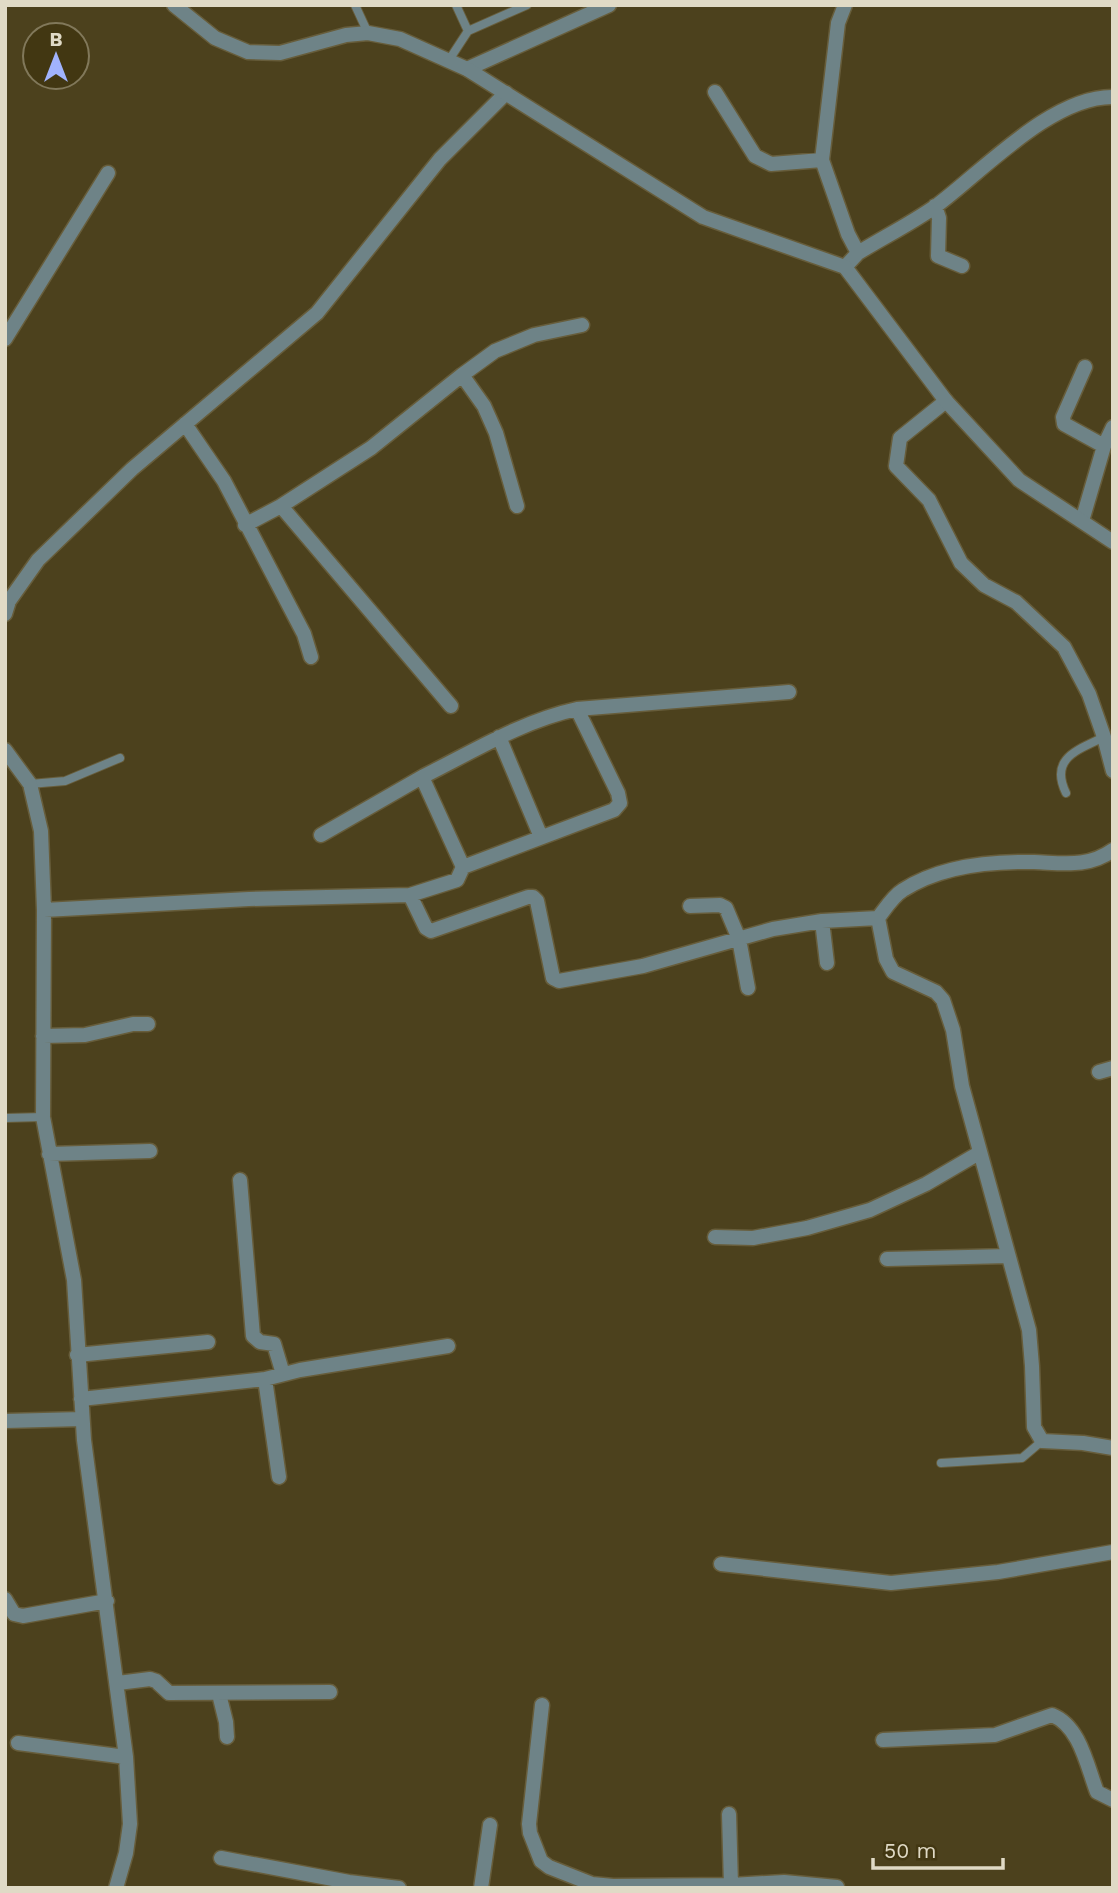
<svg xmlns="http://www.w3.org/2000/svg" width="1118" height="1893" viewBox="0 0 1118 1893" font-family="'Work Sans',sans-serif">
	<rect width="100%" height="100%" fill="#4c411d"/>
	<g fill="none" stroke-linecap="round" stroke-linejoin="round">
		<g stroke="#675d3b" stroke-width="10">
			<path id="service" d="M355,5L368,33
				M456,5L468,31
				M449,60L468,31L527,5
				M30,784L65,781L120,758
				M1066,793C1049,758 1078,750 1104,737
				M5,1118L43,1117
				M941,1463L1022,1458L1042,1441"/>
		</g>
		<g stroke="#675d3b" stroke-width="17">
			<path id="minor" d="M845,5L838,23L822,160L848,234L858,253L845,267
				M467,69L609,5
				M715,92L755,156L771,164L822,160
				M935,206L939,218L938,256L962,266
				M858,253C884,237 912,223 936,206C983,171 1052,96 1113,97
				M5,339L108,173
				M462,375L495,351L534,335L582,325
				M946,401L900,438L896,466L929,500L961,563L984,585L1016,602L1064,647L1089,694L1104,737L1113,771
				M185,424L224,481L304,634L311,657
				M1104,446L1113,427
				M281,506L451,706
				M1082,521L1104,446L1064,424L1063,417L1085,367
				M245,525L281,506L371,448L462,375L484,406L496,433L517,506
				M5,614L9,601L38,560L132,469L317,313L440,159L506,93
				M499,737L541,837
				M5,750L30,784L41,831L44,910L43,1117L74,1280L84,1440L126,1757L130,1824L126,1853L116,1888
				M422,777C472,752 522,721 577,709L789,692
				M321,835L422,777L463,867
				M1113,850C1088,868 1063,863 1034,862C991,861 940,866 903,890C893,896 885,909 878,918L886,959L893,972L936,992L943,1000L953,1030L962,1086L1029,1330L1032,1366L1034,1427L1042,1441L1083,1443L1113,1448
				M410,895L457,880L463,867L614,810L620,803L618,793L577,709
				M690,906L720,905L726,908L739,939L748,988
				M44,910L249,899L410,895L426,928L431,931L528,897H533L537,901L553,978L559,981L643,966L773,929L822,921L878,918
				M822,921L827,963
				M43,1036L85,1035L133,1024H148
				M1099,1072L1113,1068
				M49,1154L150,1151
				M240,1180L253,1336L260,1342L274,1344L283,1374
				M715,1237L753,1238L807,1228L870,1210L926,1184L979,1153
				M887,1259L1008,1256
				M77,1355L208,1342
				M265,1379L279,1477
				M81,1399L265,1379L300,1370L448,1346
				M5,1421L82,1419
				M721,1564L891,1583L998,1572L1113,1552
				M5,1599L14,1614L23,1616L107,1601
				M118,1683L150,1679L156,1681L169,1693L330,1692
				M219,1694L226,1722L227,1737
				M542,1705L529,1824L530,1833L541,1861L549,1867L592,1884L613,1886L731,1885V1888
				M883,1740L995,1735L1052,1715C1080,1726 1087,1766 1097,1792L1113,1800
				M18,1743L126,1757
				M729,1814L731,1885L784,1882L837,1887
				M221,1858L349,1882L399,1888
				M481,1888L490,1825"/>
		</g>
		<g stroke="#675d3b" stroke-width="17">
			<path id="tertiary" d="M174,5L215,38L248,52L280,53L346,35L368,33L400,39L467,69L703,217L845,267L946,401L1019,480L1113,542"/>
		</g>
		<use href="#service" stroke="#6e8387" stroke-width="8"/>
		<use href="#minor" stroke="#6e8387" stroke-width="14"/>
		<use href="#tertiary" stroke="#6e8387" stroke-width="14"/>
	</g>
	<rect width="1118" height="1893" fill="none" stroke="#e0dac6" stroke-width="14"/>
	<g transform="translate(56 56)"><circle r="33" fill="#423712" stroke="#81785a" stroke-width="2"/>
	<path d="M0-5L12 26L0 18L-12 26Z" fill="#a1b3fd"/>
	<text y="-10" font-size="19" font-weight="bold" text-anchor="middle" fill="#e0dac6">B</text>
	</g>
	<path d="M873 1858v10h130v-10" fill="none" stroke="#e0dac6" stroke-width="3.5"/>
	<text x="884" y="1858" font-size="21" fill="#e0dac6" stroke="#423712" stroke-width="5" paint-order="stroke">50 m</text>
</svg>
